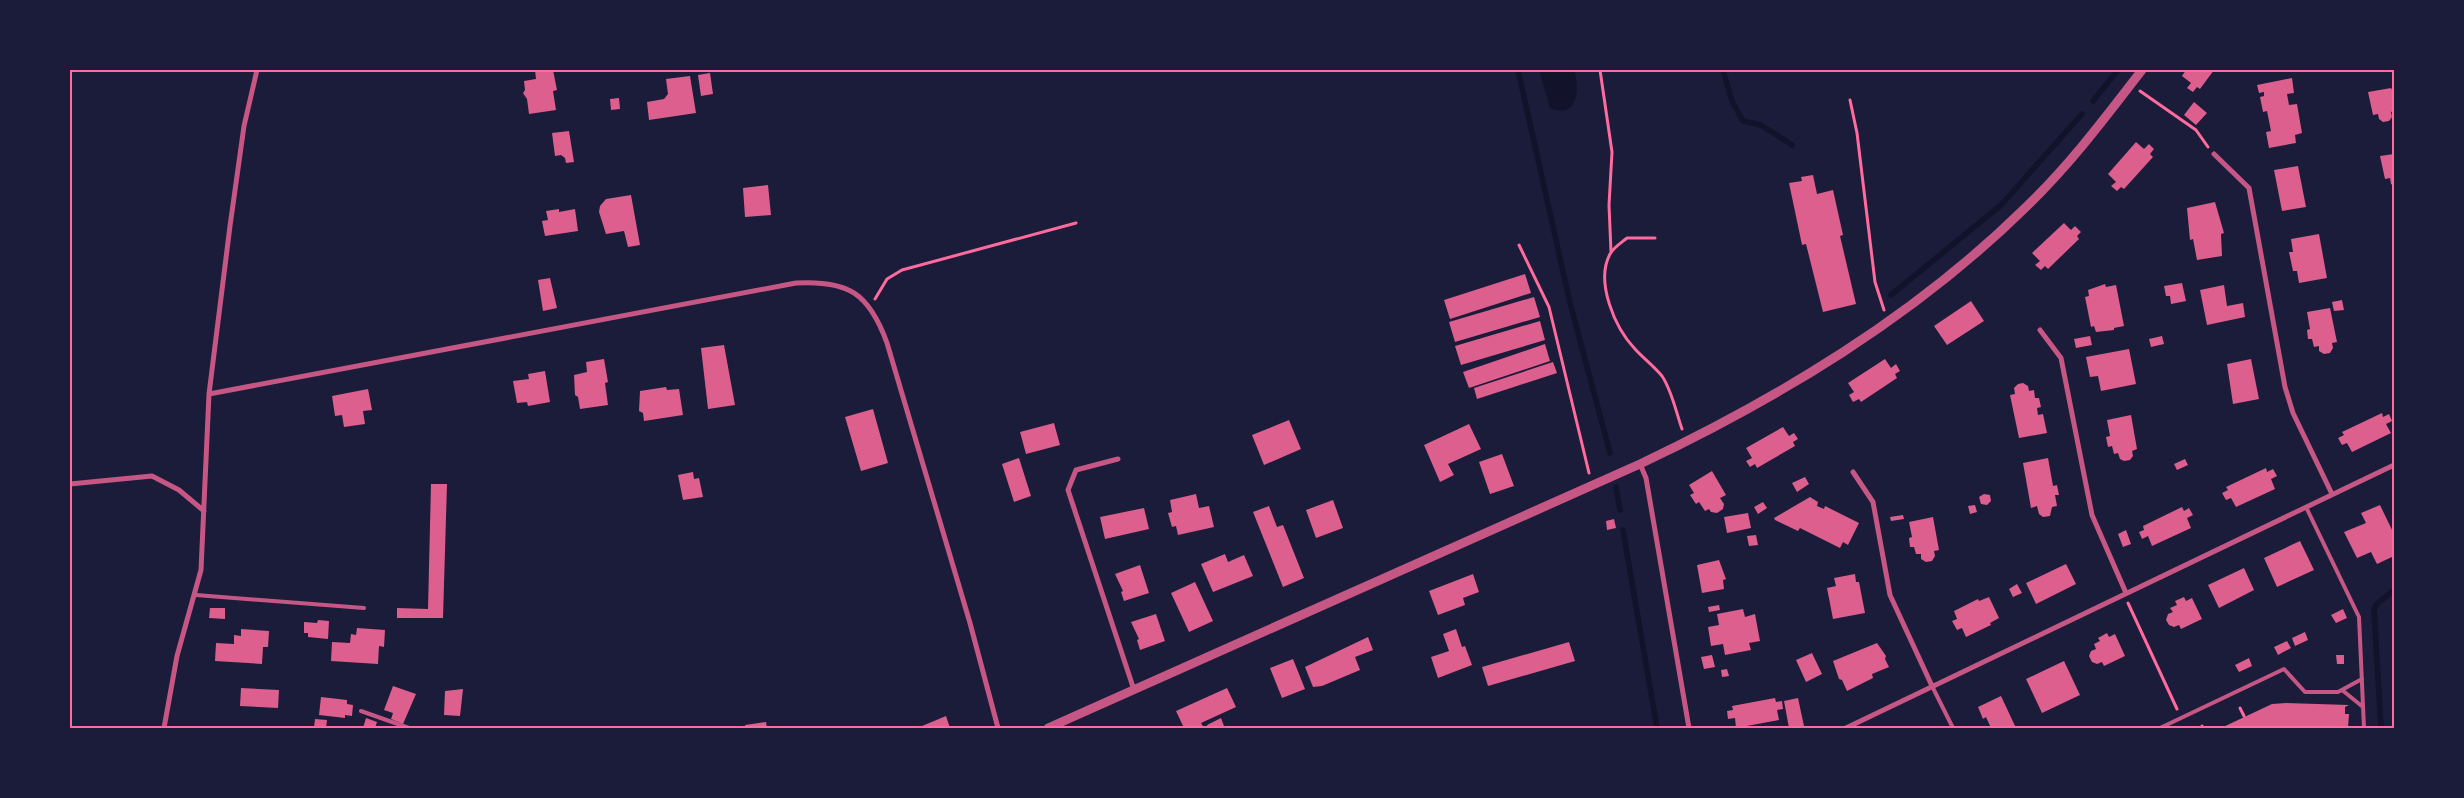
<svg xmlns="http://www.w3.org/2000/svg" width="2464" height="798" viewBox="0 0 2464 798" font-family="Helvetica,sans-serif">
	<rect width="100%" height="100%" fill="#1b1b3a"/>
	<path fill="#12122b" d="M1539,70H1574C1580,89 1578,120 1550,108Z"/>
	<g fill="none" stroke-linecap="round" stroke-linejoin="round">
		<path stroke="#12122b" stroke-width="5.5" d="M1518,70L1570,303L1610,453
			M1723,70L1732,101L1743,121L1761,125L1792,145
			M2093,101L2118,70
			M1891,295L2001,205L2082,114
			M1616,487L1620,510
			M1623,530L1657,728
			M2381,728L2374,610L2377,604L2394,590"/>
	</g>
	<path fill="#dd5f8e" d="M535,70H553L557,90L553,91L556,110L529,114L527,99L523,93L525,90L524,81L536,79Z
		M2186,70H2214L2200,89L2197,87L2193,92L2187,88L2191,83L2182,76Z
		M710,73L713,94L701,96L698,75Z
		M690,76L696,113L649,120L647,102L664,99L668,94L666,79Z
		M2292,78L2294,93L2287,94L2289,105L2297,104L2302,133L2295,135L2296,143L2269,148L2266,132L2271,131L2267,111L2263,112L2260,97L2264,96V92L2259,93L2257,85Z
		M2391,88L2394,93V111L2391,112L2392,117L2389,121L2383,122L2379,119L2378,114L2373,115L2368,92Z
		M619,98L620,109L611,110L610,99Z
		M2194,102L2207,113L2196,125L2184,115Z
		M569,131L574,162L566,163L565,158L561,155L555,156L552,133Z
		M2136,142L2144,149L2149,144L2154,149L2150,154L2153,157L2124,189L2121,187L2117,191L2111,186L2116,182L2108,174Z
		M2394,154V186L2391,184L2390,178L2385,179L2380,156Z
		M2298,166L2306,207L2282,211L2274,170Z
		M1813,175L1817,194L1833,190L1843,235L1840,236L1856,304L1823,312L1806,244L1802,245L1789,183L1802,181L1801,177Z
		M768,185L771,215L745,217L743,188Z
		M631,195L640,245L628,247L624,231L606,234L599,212L600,206L606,199Z
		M2215,202L2224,233L2221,234L2222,256L2197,260L2193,239L2190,240L2187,208Z
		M559,209V212L575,209L578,231L545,236L542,221L548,220L546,211Z
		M2064,223L2071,230L2075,226L2081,232L2077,236L2079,239L2048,269L2045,266L2041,270L2035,265L2040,261L2032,253Z
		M2319,234L2327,278L2299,283L2297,271H2293L2289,252H2293L2291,239Z
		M1525,274L1531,293L1450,319L1444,300Z
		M550,278L557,308L543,311L538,280Z
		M2182,283L2186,301L2171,304L2170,296H2166L2164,286Z
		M2105,284L2106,287L2116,285L2124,326L2114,328V330L2096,332L2094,326L2091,327L2085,297L2089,296L2088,290Z
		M2224,285L2227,306L2243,303L2245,317L2207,325L2200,290Z
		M1534,297L1540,317L1455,342L1449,322Z
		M2342,300L2344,310L2334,311L2332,302Z
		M1971,301L1984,321L1947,345L1934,326Z
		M2330,308L2337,342L2332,343L2333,348L2330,353L2324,354L2319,351V346L2314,347L2312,339H2308L2307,330L2310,329L2307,312Z
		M1540,321L1545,340L1461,365L1455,346Z
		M2090,336L2092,345L2076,348L2074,339Z
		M2162,336L2164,344L2151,347L2149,339Z
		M1545,344L1550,361L1469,388L1463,372Z
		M724,345L735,405L708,409L701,348Z
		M2129,349L2136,384L2101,391L2098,376L2090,377L2086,357Z
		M604,359L608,382L605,383L608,405L580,409L578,397L575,395L574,375L587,372L586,362Z
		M1885,359L1891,368L1896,364L1900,371L1895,374L1897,378L1861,402L1859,399L1853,402L1849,395L1854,392L1848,383Z
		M2251,359L2259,399L2233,404L2227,364Z
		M1553,362L1557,373L1477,399L1474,388Z
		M545,371L550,402L528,406L527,402L517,403L513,381L529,379L528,374Z
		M2023,383L2028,386L2029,391L2034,390L2035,398H2039L2041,407L2037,408L2038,415L2043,414L2047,433L2019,438L2010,395L2015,394L2014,388L2018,384Z
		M666,387L667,390L679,389L683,415L644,421L643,413L639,411L640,391Z
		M368,389L372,410L363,411L365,424L344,427L342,415L335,416L332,396Z
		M873,409L888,463L861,471L845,417Z
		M2382,413L2383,417L2389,414L2392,421L2386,424L2391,433L2352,452L2347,443L2342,445L2338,438L2344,435L2342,432Z
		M2131,415L2137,449L2132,451L2133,456L2130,460L2124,461L2120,459L2118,453L2114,454L2112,446L2108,447L2106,437L2110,436L2107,420Z
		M1289,420L1301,449L1264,465L1252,435Z
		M1054,423L1060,445L1026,454L1020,432Z
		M1469,424L1481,449L1448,464L1454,475L1440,482L1424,445Z
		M1783,427L1789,436L1794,433L1798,439L1793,442L1795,446L1757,468L1755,464L1750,467L1746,461L1752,458L1746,448Z
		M1502,454L1514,486L1490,494L1479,462Z
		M1019,458L1031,496L1014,502L1002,464Z
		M2048,458L2053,486L2057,485L2059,495H2055L2057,506L2052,507L2050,516L2043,517L2039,514L2037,506L2031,508L2023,463Z
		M2185,459L2188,465L2177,470L2174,464Z
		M2266,468L2267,472L2273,469L2277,476L2271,479L2275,489L2236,507L2231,498L2226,500L2222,493L2228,490L2226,487Z
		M1712,471L1726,495L1720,498L1724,504L1723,509L1717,513L1711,512L1709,509L1705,511L1699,502L1696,504L1690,495L1694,493L1689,485Z
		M693,472L694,479L699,478L703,497L683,500L678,475Z
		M1805,477L1809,484L1797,492L1792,483Z
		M431,484H447L443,618H397V608L428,609Z
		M1196,494L1199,508L1209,506L1214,527L1178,535L1176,526L1172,527L1168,513L1172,512L1170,500Z
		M1984,494L1990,495L1991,501L1987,505L1981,504L1979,497Z
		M1810,497L1818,502L1817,506L1824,509L1825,506L1859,523L1848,545L1843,542L1840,548L1800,528L1798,531L1775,520L1774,518Z
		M1333,500L1343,528L1316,538L1306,510Z
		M1763,502L1767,508L1758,514L1754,507Z
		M1975,505L1977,512L1970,514L1968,506Z
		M2380,505L2394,534V556L2377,564L2371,552L2357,558L2344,532L2366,523L2361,513Z
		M1269,506L1277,527L1283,525L1304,578L1283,587L1253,512Z
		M2182,507L2184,511L2189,508L2193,515L2187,518L2191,528L2152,546L2148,536L2142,539L2139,532L2144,530L2143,526Z
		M1144,508L1149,529L1105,539L1100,517Z
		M1748,513L1751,528L1727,533L1724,517Z
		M1903,515L1904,519L1891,521L1890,517Z
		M1933,517L1939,550L1934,551L1935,556L1932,561L1926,562L1921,559V554H1916L1914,547H1910L1909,538L1912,537L1909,522Z
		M1614,519L1616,528L1607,530L1606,521Z
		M2126,530L2131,544L2123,547L2118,534Z
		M1756,535L1758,545L1749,546L1747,536Z
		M2300,541L2314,570L2277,587L2264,558Z
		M1225,554L1228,562L1244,555L1253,576L1213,592L1201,564Z
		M1719,560L1726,579L1723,580L1724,589L1702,593L1697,565Z
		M2066,564L2076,584L2036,604L2026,583Z
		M1140,565L1149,593L1124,601L1121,592L1123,591L1115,574Z
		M2244,568L2254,590L2219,608L2208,585Z
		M1473,574L1479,592L1463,598L1465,605L1438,615L1429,591Z
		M1855,574L1856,582H1859L1865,613L1833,619L1827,588L1836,586L1834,578Z
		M1195,582L1213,621L1189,632L1171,593Z
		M2017,584L2022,593L2013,597L2009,589Z
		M1989,597L1999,618L1990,623L1991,625L1966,637L1962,628L1957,630L1952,621L1957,619L1954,611L1978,599L1979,601Z
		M2184,597L2186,601L2192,598L2202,619L2181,629L2179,625L2174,627L2169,625L2166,620L2168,614L2173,612L2170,608L2177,605L2175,601Z
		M1719,605L1720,610L1709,612L1708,607Z
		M210,608H225V619L209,618Z
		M1743,609L1745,617L1755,614L1760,641L1749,643L1751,650L1725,655L1723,644L1711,646L1708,627L1719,625L1717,614Z
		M2343,609L2347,618L2336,623L2331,615Z
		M1156,614L1165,641L1140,650L1137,640L1139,639L1131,622Z
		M318,620L329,621L328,639L308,637V633H304V622L317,623Z
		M357,628L385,630L384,647L379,646L378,664L331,661L332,642L350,643L351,634L356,635Z
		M241,629L269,631L268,647H263L262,664L215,661L216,643L234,644V635L241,636Z
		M1456,629L1462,647L1465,646L1472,665L1438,678L1431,657L1449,651L1443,634Z
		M2305,632L2308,640L2295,646L2292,638Z
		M2107,633L2109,637L2115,634L2125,656L2104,666L2102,662L2097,664L2092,662L2089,656L2091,651L2096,649L2094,644L2100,641L2098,638Z
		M1368,637L1373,650L1355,657L1360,670L1322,686L1313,687L1305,667Z
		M2287,641L2291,648L2278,655L2274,647Z
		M1569,642L1575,661L1488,686L1482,667Z
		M1877,643L1886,656L1885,659L1889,667L1872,674L1873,678L1847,691L1842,680L1839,679L1833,661Z
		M1812,653L1822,674L1806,682L1796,660Z
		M1712,655L1715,667L1704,669L1701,657Z
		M2336,655H2344V664H2337Z
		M2249,658L2252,666L2239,672L2235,665Z
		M1293,659L1305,689L1282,698L1270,668Z
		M2064,661L2080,695L2042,713L2026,679Z
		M1727,669L1729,676L1722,677L1721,670Z
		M393,686L416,694L403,724L391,719L393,713L384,710Z
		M241,688L279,690L278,708L240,706Z
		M1227,688L1236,707L1201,723L1204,728H1184L1176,711Z
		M463,689L460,716L444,715L445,691Z
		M2001,696L2016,728H1991L1986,717L1983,719L1978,707Z
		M321,697L347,700V704L353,705L352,716L345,715V718L319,715Z
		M1775,698L1776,702L1782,701L1783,709L1777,710L1779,720L1736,728L1735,718L1728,719L1727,711L1733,710L1732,706Z
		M1798,698L1804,726L1789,728L1784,701Z
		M2286,703L2349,705L2345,707V714H2349L2348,728H2294V726L2221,728L2272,704Z
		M946,716L950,728H923L922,726Z
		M366,718L377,722L375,728H363Z
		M1221,718L1224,726L1208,728L1207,725Z
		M315,719L327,720L326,728H314Z
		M766,722L767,728H746L745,725Z"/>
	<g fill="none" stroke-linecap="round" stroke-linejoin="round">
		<path stroke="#ff6b9d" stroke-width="3" d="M1600,70L1612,152L1609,205L1611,252
			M2140,91L2196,130L2208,147
			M1850,100L1857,133L1875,282L1884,310
			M1655,238H1627C1621,243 1614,247 1610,254C1595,282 1615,328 1635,349C1643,358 1654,366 1662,376C1672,391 1676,412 1682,429
			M1519,245L1549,307L1589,473
			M875,299L887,279L902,270L1076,223
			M2128,603L2177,709
			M2240,708L2244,716
			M2202,726L2203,728"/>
		<path stroke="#c65784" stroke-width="4" d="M2306,507L2359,617L2364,728
			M196,595L364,608
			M1932,686L1953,728
			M2342,690L2363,707
			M361,711L409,728
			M2160,728L2284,669L2305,692H2338L2362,679"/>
		<path stroke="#c65784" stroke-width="5" d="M2214,154L2249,188L2285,387L2293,413L2332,494
			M2040,330L2061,358L2092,515L2126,593
			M209,394L796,283C848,280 869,293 887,343L970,623L998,728
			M1118,459L1076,470L1068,490L1134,690
			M1640,464L1646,478L1689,728
			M1853,472L1873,502L1890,595L1932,686
			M70,484L152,476L179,490L204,511
			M164,728L177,656L201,570L209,394L230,226L244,126L257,70
			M1846,728L2394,465"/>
		<path stroke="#c65784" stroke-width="9" d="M1048,728L1640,464C1779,398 1914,317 2025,208C2069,166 2105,118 2142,70"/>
	</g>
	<rect width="2464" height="798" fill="none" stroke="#1b1b3a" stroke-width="142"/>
	<rect x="71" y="71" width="2322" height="656" fill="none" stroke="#ff6b9d" stroke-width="2"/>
</svg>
